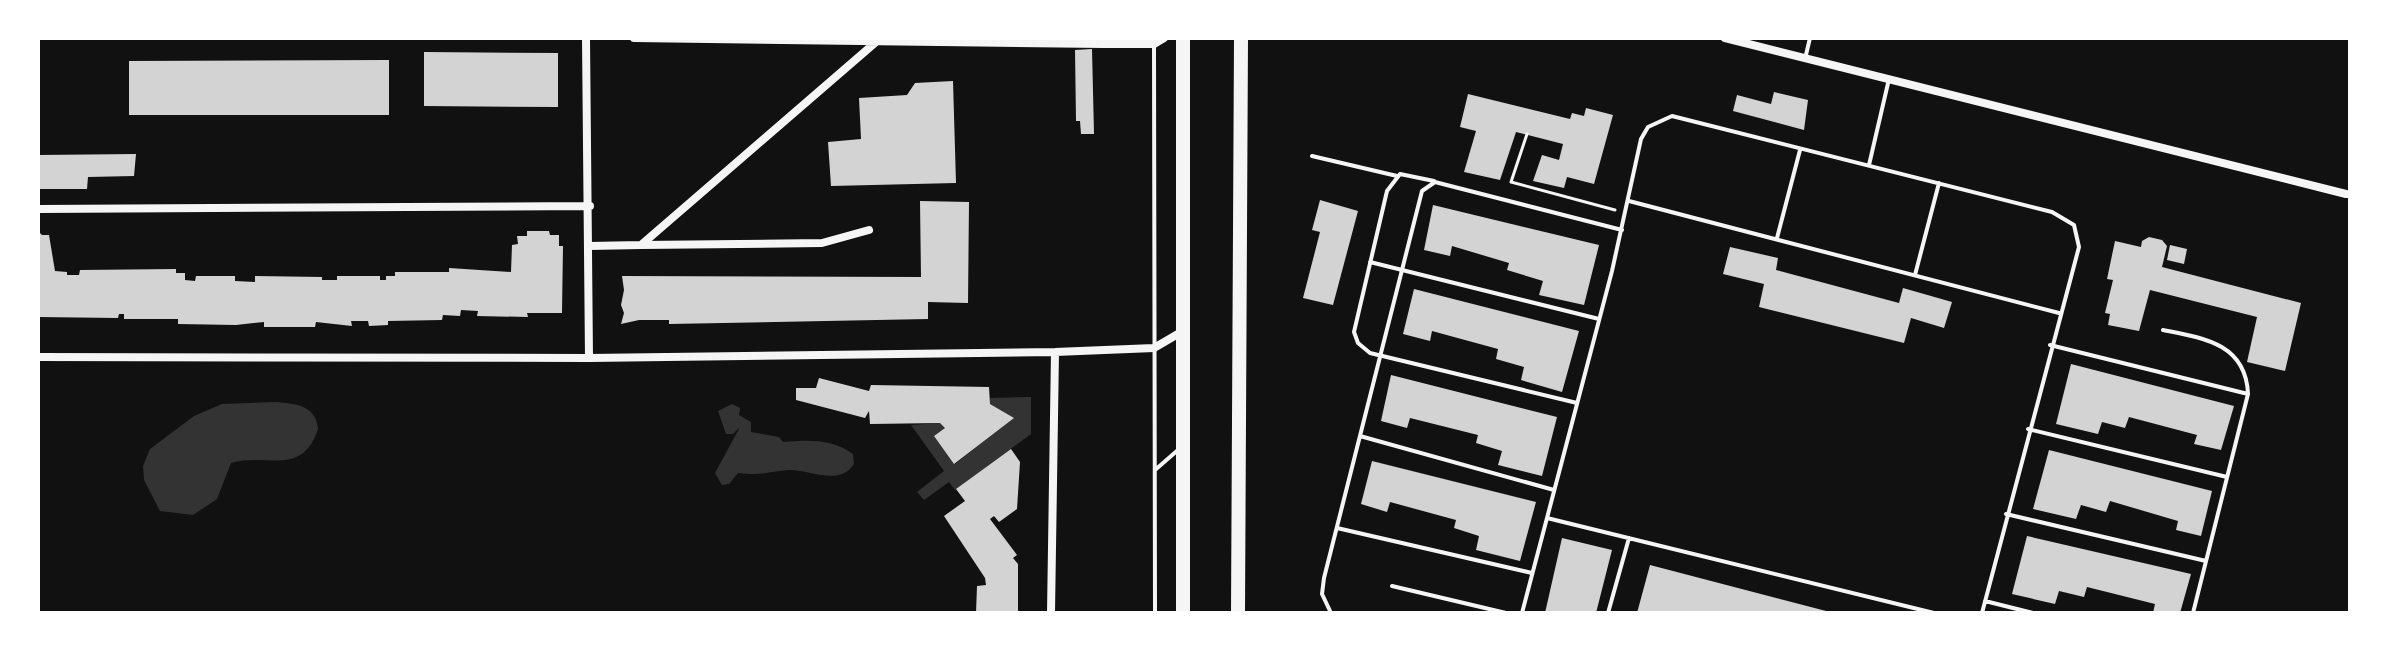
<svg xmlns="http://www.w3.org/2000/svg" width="2388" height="651" viewBox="0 0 2388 651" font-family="Spectral,serif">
	<rect width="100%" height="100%" fill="#111"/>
	<path fill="#333" d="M1031,397V434L955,490L949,482L924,500L917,492L944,471L911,425L940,423L945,428L934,436L955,464L1013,418L990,404V398Z
		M276,402C296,404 316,405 318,429C302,478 266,452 231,463L217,499L193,515L160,511L144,480L143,466L150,449L194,416L222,404Z
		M732,404L740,408L739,415L751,422V432L779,437L783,442C806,440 832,438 853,454L854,464C839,487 810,469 788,470C766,472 762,476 738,473L729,484L722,485L715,473L740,427L733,434H726L718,411Z"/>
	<path fill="#d3d3d3" d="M1092,49L1094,134H1081L1080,121H1076L1075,50Z
		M424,52L558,53V107L424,106Z
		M389,60V115H129V61Z
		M953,81L956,183L831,186L828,142L861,139L859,98L907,95L915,83Z
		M1774,92L1808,100L1804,130L1733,111L1737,95L1771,104Z
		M1468,94L1570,119L1572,113L1584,116L1586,108L1613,115L1594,184L1567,177L1564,188L1533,181L1542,155L1559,160L1563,144L1516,132L1500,180L1464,172L1476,131L1460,127Z
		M136,154L134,176L88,177L87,189H38V155Z
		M1320,200L1358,211L1333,305L1303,298L1320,232L1312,230Z
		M920,201L969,202L968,303L928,302V319L669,324V320H639L621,324L624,313L621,305L624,290L622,276L921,277Z
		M1433,205L1599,245L1584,305L1539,295L1543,281L1507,270L1509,263L1452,246L1450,256L1424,250Z
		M38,231L42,235H49L55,271L67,272V275H79L80,270L176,269V273H185V280L195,281L196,276H235V281L255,282V276L322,277V280H337V276H380V280H386V276H395V272H449V268L511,272L512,245L518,244L517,236H527V231H549L550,235H559V246H563L562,313H527L528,317L477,316L478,311L461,310L460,316L443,315L442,320L388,321V325L369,326L368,321H351L352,326L316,322L315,327H264V322L236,325L178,324V319H124V314H119L118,318L38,317Z
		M2149,237L2162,240L2167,246L2162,267L2301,303L2285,371L2247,362L2257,317L2150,290L2139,331L2108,325L2110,314L2105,313L2113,280L2107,279L2115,241L2141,247L2142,241Z
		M2170,245L2187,249L2184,264L2167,260Z
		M1730,247L1778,258L1776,270L1899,303L1903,288L1952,302L1944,328L1911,318L1904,343L1759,307L1764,284L1723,274Z
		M1414,289L1579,331L1562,392L1521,380L1524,367L1496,359L1498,349L1432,331L1430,341L1403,334Z
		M2071,364L2234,406L2221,450L2194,444L2197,435L2129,417L2125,428L2102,422L2098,434L2056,424Z
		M1391,375L1557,417L1542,476L1498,465L1502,451L1476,443L1478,435L1410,418L1407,428L1381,421Z
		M819,378L869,391L871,385L989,387L990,404L1014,418L954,464L934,436L945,428L940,423L870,424L869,411L865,418L796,400V388H816Z
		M1011,449L1020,462L1017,509L999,522L994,516L990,519L1017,555L1013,558L1018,564V613H976L977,586L986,585L985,578L944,516L965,501L956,489Z
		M2049,450L2212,491L2201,536L2176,530L2178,521L2110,501L2106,512L2081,505L2076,519L2033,509Z
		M1372,461L1536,502L1520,561L1476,550L1479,536L1454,528L1456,520L1390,502L1387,512L1361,504Z
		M2027,536L2191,574L2180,613H2153L2155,604L2087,587L2084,597L2059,591L2055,604L2012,594Z
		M1562,538L1612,550L1596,613H1545Z
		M1650,565L1830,612V613H1637Z"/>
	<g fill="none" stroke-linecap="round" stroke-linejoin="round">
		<path stroke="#f5f5f5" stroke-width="3" d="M1527,134L1511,182L1615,210"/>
		<path stroke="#f5f5f5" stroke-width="4" d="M1154,46L1155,613
			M1805,59L1810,38
			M1312,156L1397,176
			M1869,165L1889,79
			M1434,181L1400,174L1387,191L1354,332L1358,343L1370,353L1577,403
			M1629,201L2059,313
			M1777,238L1800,150
			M1370,262L1599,319
			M1915,275L1939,183
			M2163,330C2204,338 2246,344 2248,394L2193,613
			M2050,345L2248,394
			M2028,429L2227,477
			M1360,436L1554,490
			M1155,470L1178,450
			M2006,514L2206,561
			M1547,518L1934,613
			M1337,528L1532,573
			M1392,586L1506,613
			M1985,601L2033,613
			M1331,613L1322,594L1324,578L1422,191L1435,182L1622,230
			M1522,613L1612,271L1641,139L1648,127L1672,116L2052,212L2074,225L2079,247L1982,613
			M1608,613L1629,538"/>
		<path stroke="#f5f5f5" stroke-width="8" d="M586,38L589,358
			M634,38L1104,44H1154L1164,38
			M1725,38L2346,194
			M38,209L590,206
			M641,245L822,243L869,230
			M589,246L641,245L876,42
			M38,357L589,358L1055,352L1154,348L1183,331
			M1051,613L1055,352"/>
		<path stroke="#f5f5f5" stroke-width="14" d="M1183,613V38
			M1238,613L1241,38"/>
	</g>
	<rect width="2388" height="651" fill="none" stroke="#ffffff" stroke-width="80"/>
</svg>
